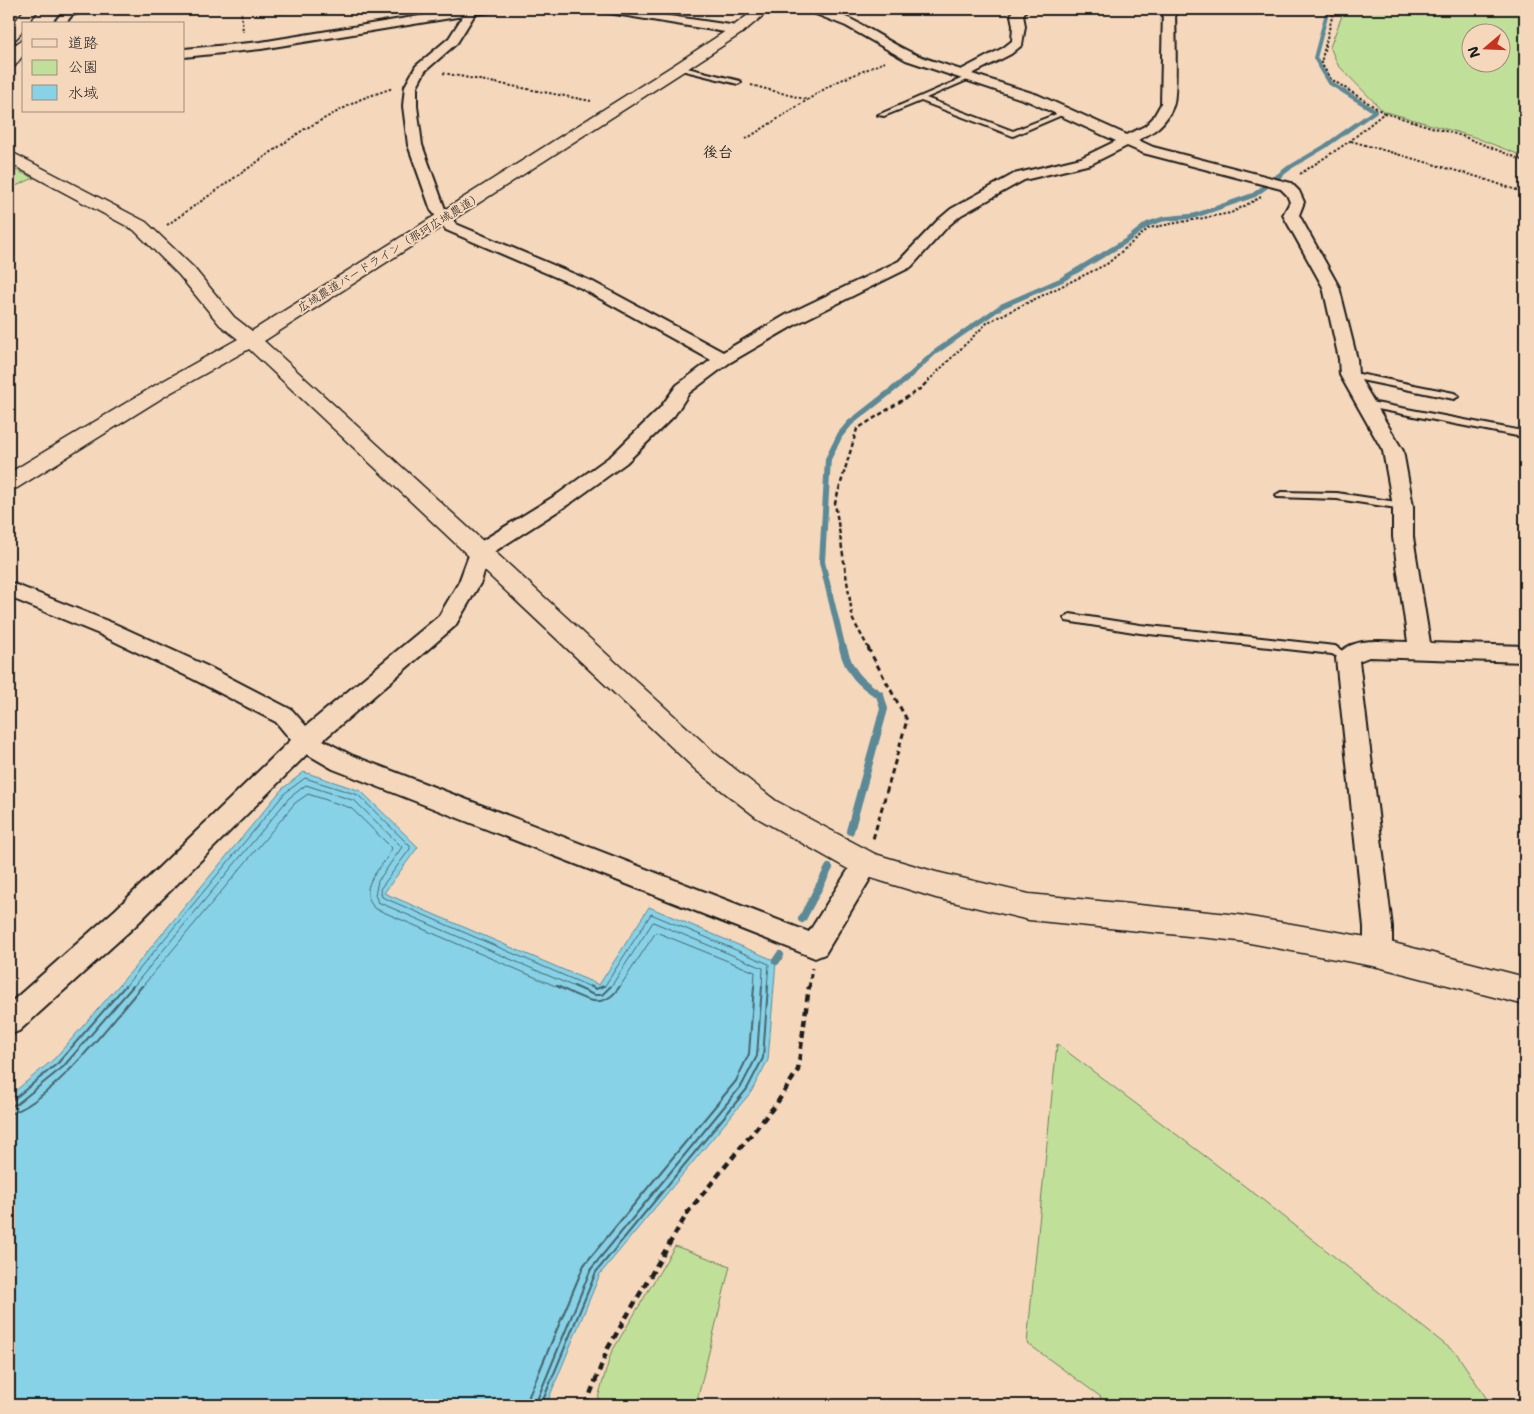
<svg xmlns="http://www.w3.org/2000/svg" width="1534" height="1414" viewBox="0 0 1534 1414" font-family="'Shantell Sans','Klee One',sans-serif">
	<rect width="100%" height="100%" fill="#f5d8bc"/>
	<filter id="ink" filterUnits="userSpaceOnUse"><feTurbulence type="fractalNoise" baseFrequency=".02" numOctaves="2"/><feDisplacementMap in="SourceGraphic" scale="10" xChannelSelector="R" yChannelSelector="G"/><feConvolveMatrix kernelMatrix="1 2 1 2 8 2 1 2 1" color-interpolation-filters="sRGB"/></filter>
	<g filter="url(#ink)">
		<path fill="#c0e099" stroke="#6e7e5a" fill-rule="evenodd" d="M1347,9H1512L1525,13V157L1474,137L1383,111L1338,65L1330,47L1343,13ZM1472,32H1502V62H1472Z
			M9,167L34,178L9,189Z
			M1057,1044L1259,1197L1457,1354L1491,1405H1099L1101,1397L1027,1343Z
			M675,1246L730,1266L696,1405H596L611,1353Z"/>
		<path fill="#87d2e7" stroke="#5c8996" d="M304,772L361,791L418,847L384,893L599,985L649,907L776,961L768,1060L751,1092L600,1274L546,1405H15L9,1402V1096L54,1059L134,968L282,789Z"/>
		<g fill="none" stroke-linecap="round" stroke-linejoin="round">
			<path stroke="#47656d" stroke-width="1" d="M124,988L285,793L305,778L358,795L410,846V849L380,889L382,897L593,988
				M132,988L289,798L306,785L355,801L402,847L378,881L375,895L378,902L577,988
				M141,988L295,803L308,794L351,808L392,848C383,870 356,883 374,908L560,988
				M601,988L604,987L651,914L769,964L767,988
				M610,988L653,922L763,968L762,988
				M619,988L656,932L755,972L754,988"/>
			<path stroke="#47656d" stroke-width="2" d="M557,986C581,997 602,1014 620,986
				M574,986L594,995H602L611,986
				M590,986L596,989L604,986
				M9,1100L14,1099L58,1063L125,986
				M9,1106L17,1104L63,1067L133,986
				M9,1114C53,1101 111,1022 142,986
				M528,1405L529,1396L584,1265L736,1081L749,1054L754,986
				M535,1405L591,1269L742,1085L757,1056L762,986
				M541,1405L596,1272L747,1089L763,1058L768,986"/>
			<path stroke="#5c8996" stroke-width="4" d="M1287,169L1324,147L1375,111L1330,83L1315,58L1328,9"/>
			<path stroke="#5c8996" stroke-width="5" d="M1277,177L1289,168
				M904,381L934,353L1002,306L1061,280L1126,241L1148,224L1163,219L1194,216L1254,195L1265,187"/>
			<path stroke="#5c8996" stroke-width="6" d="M843,649L822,562L828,459L840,435L850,423L905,380"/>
			<path stroke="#5c8996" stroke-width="8" d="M843,648C849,672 860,683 880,695L884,709L850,831
				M802,919L829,868
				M776,961L780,955"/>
			<g stroke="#1c1c1c" stroke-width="4">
				<path id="service" d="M283,9H308L281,12Z
					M679,66L740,81L741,82L738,84L677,69V67Z
					M970,75L973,77L972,78L926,98L1013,131L1064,111L1069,112L1013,136L921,101L884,116L878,115Z
					M1349,372L1454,393L1459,396L1454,399L1346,377L1344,375Z
					M1365,401L1517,430L1525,429V435L1517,436L1362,406V402Z
					M1281,492L1337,493L1403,503L1408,506L1403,509L1337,499L1277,497L1276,495Z
					M1070,614L1140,625L1335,646L1353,658L1347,662L1332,654L1140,633L1066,621L1064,618Z"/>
			</g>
			<g stroke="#1c1c1c" stroke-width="4">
				<path id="minor" d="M89,9L87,11L72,15L65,24H53L64,10Z
					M462,9H497L491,12L475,14L457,43L425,71L417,86V106L422,145L445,209L456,224L593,282L723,352L786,315L899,261L938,220L951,209L1014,174L1081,158L1116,141L1028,101L906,60L846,26L808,11L806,9C846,9 869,31 902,48C920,58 941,63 961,70L1003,48L1012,41L1013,26L1011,15L1015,9H1027L1023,15L1025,26L1022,45L1011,54L972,74L1038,95L1127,135L1145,126L1153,118L1161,104L1163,9H1175C1175,24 1178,96 1173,106C1166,124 1154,132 1138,140L1153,147L1291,183L1299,191L1304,202L1299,215L1339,287L1357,359L1358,375L1403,451L1413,506V537L1430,643L1525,646V662L1369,657L1359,661L1392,927V953L1388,961L1378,965L1368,961L1364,953V927L1336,658C1350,635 1384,642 1408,642L1393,537V506L1383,451L1340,375L1339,359L1323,287L1283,215L1290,202L1287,195L1281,189L1143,153L1127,146L1091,164L1024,180L961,215L948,226L911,267L798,323L729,363L689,393L674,416L626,463L572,502L489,555L481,582L455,626L323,740L351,755L809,932L857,856L866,853L875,856L879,864L825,954L815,958L805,954L333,769L307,754L135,926L19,1031L9,1035V1004L115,910L291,740L276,722L193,679L99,634L9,597V582L115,624L209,667L292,710L306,726L439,616L459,582L472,547L558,494L612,455L660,408L677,385L711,360L581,288L446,230L431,210L408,145L403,106L405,86L416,66L449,38L463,16L261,49L184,57V49L261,42Z
					M597,9H623L737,26L743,30L737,34L603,12Z
					M9,44H24V52H9Z"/>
			</g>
			<g stroke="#1c1c1c" stroke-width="3">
				<path id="tertiary" d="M756,9H771L742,33L684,71L264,341L717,755L776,801L875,854L936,872L1029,894L1239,915L1378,939L1525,977V1005L1378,967L1239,941L1029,920L936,898L855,873L756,817L697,771L249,349L170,393L17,488L9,490V473L156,385L238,339L220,325L179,275L134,230L9,163V152L15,154L146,222L193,267L234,317L252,331L674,65L732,27Z"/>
			</g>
			<g stroke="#1c1c1c" stroke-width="3">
				<path id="secondary" d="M25,9H39L27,24H24C24,31 16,41 9,42V29Z
					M24,40V54L14,67L9,68C9,57 11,43 24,40Z"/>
			</g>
			<path stroke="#1c1c1c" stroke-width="2" stroke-dasharray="2.5 2" stroke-linecap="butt" d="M241,9L243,32
				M443,73L591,101
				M751,85L808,100
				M1384,113L1462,136L1525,161
				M746,139L834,83L885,62
				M1351,141L1478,177L1525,193
				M1300,174L1350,141L1384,113L1331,79L1321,63L1334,9
				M167,225L303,130L361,99L393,88
				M928,381L988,322L1107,264L1149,228L1231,213L1261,197"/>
			<path stroke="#1c1c1c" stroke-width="2.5" stroke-dasharray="4.5 3" stroke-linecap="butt" d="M869,649L853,620L835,503L857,429L920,389L929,380"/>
			<path stroke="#1c1c1c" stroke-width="3" stroke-dasharray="5.5 4" stroke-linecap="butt" d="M868,648L907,720L873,839
				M809,988L812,968"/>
			<path stroke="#1c1c1c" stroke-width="4.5" stroke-dasharray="7 5" stroke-linecap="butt" d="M586,1405L608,1348L688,1212L777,1103L798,1070L809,986"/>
			<use href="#service" fill="#f5d8bc" fill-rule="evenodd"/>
			<use href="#minor" fill="#f5d8bc" fill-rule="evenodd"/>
			<use href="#tertiary" fill="#f5d8bc" fill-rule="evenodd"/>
			<use href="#secondary" fill="#f5d8bc" fill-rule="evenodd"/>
		</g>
	</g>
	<g text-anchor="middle" stroke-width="4" stroke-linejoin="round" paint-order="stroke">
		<g font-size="12" fill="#1c1c1c" stroke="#f5d8bc">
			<text transform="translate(390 252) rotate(-32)" y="4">広域農道バードライン（那珂広域農道）</text>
		</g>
		<g font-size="15" font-weight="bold" fill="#1c1c1c" stroke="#f5d8bc">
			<text x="718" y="157">後台</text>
		</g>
	</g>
	<rect width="1534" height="1414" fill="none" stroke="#f5d8bc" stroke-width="30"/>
	<rect x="15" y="15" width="1504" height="1384" fill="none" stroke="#1c1c1c" stroke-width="2" filter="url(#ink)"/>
	<rect x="22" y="22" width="162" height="90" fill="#f5d8bc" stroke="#9e8d7c"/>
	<rect x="32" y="39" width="25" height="8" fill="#f5d8bc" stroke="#9e8d7c"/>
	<text x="68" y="48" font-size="15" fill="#1c1c1c">道路</text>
	<rect x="32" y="60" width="25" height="15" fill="#c0e099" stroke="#9e8d7c"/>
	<text x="68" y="72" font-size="15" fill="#1c1c1c">公園</text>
	<rect x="32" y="85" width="25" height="15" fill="#87d2e7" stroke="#9e8d7c"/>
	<text x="68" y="98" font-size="15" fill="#1c1c1c">水域</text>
	<g transform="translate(1486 48) rotate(251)"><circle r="24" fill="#f5d8bc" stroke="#9e8d7c"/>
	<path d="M0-4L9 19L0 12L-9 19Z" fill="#c8321e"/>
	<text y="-8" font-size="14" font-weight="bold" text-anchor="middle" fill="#1c1c1c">N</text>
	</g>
</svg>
